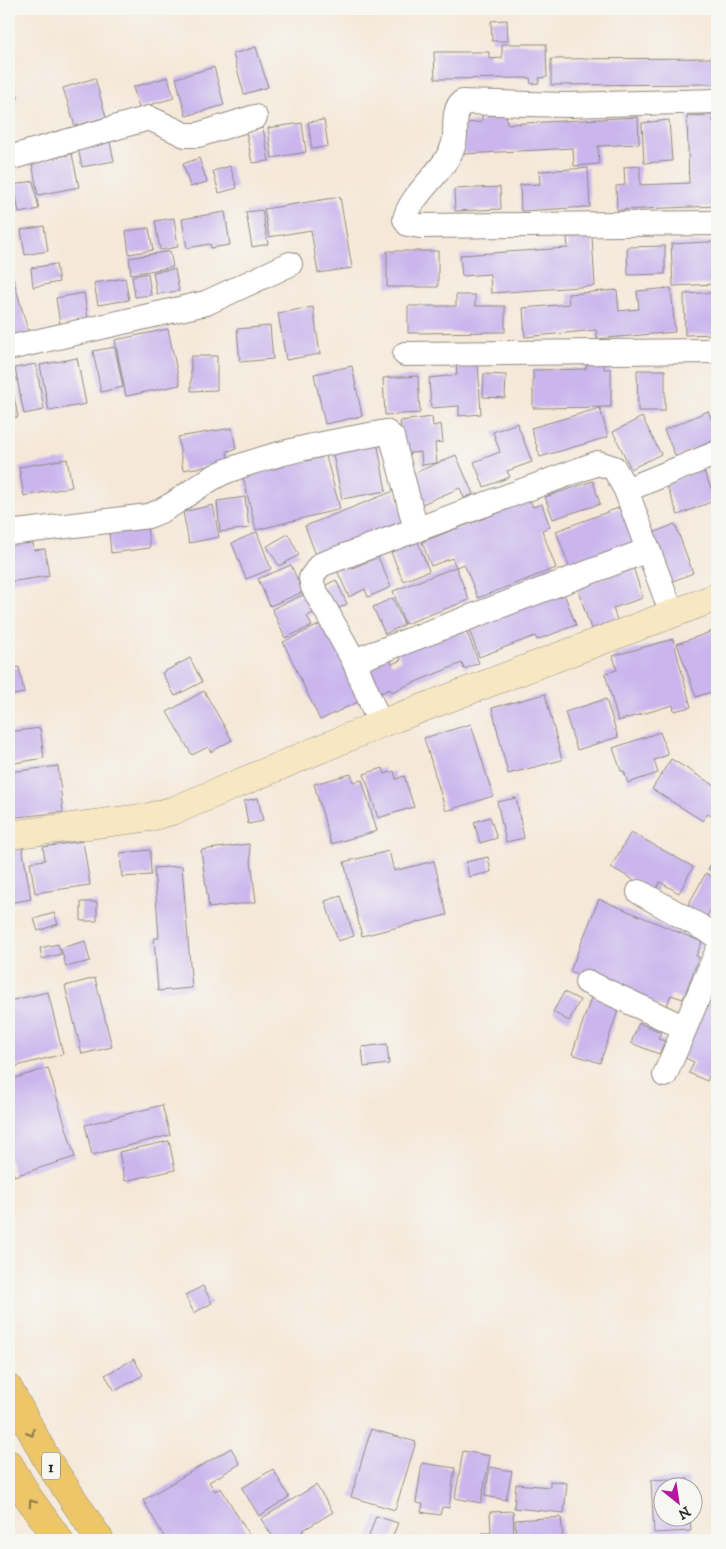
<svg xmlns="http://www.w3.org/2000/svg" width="726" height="1549" viewBox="0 0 726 1549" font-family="'IM FELL DW Pica',serif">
	<rect width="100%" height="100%" fill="#f6f6f2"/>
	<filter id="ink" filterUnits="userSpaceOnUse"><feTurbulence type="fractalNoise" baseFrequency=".02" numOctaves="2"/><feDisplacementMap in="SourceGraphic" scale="10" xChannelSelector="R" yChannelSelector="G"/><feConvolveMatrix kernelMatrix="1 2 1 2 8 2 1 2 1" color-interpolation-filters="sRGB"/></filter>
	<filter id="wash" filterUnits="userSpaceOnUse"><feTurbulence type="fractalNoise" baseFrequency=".0096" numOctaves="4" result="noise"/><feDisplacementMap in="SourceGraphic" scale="20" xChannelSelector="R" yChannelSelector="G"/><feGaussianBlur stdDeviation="1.12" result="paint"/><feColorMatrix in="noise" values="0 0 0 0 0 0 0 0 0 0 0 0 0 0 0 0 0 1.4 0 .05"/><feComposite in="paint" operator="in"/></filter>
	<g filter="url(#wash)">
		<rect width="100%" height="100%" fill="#f5e8d8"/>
		<g id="blocks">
			<path fill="#cab6ed" d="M507,20L508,41H492L491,21Z
				M502,44H546L547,77L539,78V83L531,84L530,78L435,79L434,52H489V59L502,58Z
				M256,47L268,87L244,94L233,54Z
				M717,58V84L551,85V59Z
				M9,67L18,98L9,100Z
				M214,67L224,105L186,116L176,78Z
				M168,77L174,98L139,108L133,87Z
				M95,78L106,117L75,126L63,88Z
				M506,113L507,124L638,117L639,144L598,146L599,164L574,166L573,148L464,154L462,123L482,122V114Z
				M713,115V122H717V206L617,210L616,186L625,185L624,167L640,166V185L689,183L687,116Z
				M324,120L328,146L312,149L308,122Z
				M669,120L672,161L644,163L642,123Z
				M302,123L306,152L272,158L268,128Z
				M263,128L269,161L252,163L246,131Z
				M110,142L114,161L82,167L78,148Z
				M72,154L79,187L38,195L32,163Z
				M199,158L207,182L190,187L183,164Z
				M230,166L237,188L219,193L213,171Z
				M588,168L590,207L521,211L520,185L540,184L539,171Z
				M33,181L39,209L19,213L14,185Z
				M500,187L501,209L455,211L454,189Z
				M340,197L352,268L318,273L311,230L269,237L264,209Z
				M262,210L268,244L252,247L246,212Z
				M225,212L230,245L211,248L210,244L187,248L182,219Z
				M174,218L178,247L160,250L155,221Z
				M44,226L48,251L25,255L21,230Z
				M149,228L153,250L129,254L126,231Z
				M592,236L595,286L491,293L490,274L462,276L460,255L568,248L567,237Z
				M706,242H717V284L673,286L671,244Z
				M665,246V274L628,275L627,247Z
				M170,251L173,267L131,274L129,258Z
				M387,251H438V287H387Z
				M9,264L29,334L9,339Z
				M56,264L59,282L33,287L31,268Z
				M175,269L179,291L157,294L153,272Z
				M148,273L151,295L135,297L132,276Z
				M125,278L129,300L98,305L94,283Z
				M671,288L675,332L597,339L596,330L525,337L523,308L569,304L568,294L617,290L619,311L639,309L637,291Z
				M84,293L88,319L60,324L56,298Z
				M701,293H717V334L685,335L684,294Z
				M456,295H475V306H505V332L408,333V306H456Z
				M313,307L320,354L286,360L278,313Z
				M270,326L273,359L240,362L237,329Z
				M168,329L180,385L126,396L115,340Z
				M115,347L123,387L101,392L93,351Z
				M191,356H217V390L191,391Z
				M77,358L86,404L49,411L40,365Z
				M587,360H604V369H611V407L533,408V370L586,369Z
				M478,362L481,414L459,416V406L431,408L429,378L457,375L456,363Z
				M36,364L44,410L24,414L15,368Z
				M352,366L362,416L325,424L314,374Z
				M637,370H665V411H638Z
				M9,372L18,417L9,419Z
				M484,374L506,375L505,398L483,397Z
				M418,376L420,413L385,415L383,378Z
				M600,408L608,437L540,457L531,428Z
				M708,411L717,432V439L676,457L664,430Z
				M432,417L433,426L441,424L443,442L435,443L437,463L422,465L421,452L404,454L400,421Z
				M642,417L661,454L631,469L613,432Z
				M517,423L532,462L507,471L510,477L484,487L474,462L500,452L493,432Z
				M232,428L236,449L227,451L229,463L183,470L178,437Z
				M377,441L386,491L342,499L332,450Z
				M304,454L306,461L326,456L340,509L256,530L243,477L269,463L270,470L285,466L284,460Z
				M456,455L473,494L464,498L460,488L415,507L403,478Z
				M67,459L72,487L24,496L19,467Z
				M703,469L716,500L678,515L666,484Z
				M593,481L600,504L553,519L545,497Z
				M394,491L405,520L316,555L305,526Z
				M245,497L249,528L220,532L217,501Z
				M530,500L533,507L542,504L550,527L542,530L556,568L478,598L464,564L456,567L469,600L405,624L393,591L456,567L452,558L431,566L422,542Z
				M213,505L219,537L189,543L183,512Z
				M621,507L635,545L570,569L556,531Z
				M675,524L693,573L663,585L645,536Z
				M147,527L150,548L111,553L109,532Z
				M257,532L271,569L246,579L232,543Z
				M288,534L299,555L279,566L267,546Z
				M32,539L34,550L45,549L49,576L9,582V542Z
				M418,542L429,571L403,581L391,552Z
				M378,557L391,587L368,597L365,589L349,597L336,568L347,562L350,569Z
				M291,565L303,592L270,606L258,579Z
				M633,567L643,598L613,608L617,620L591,629L577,587Z
				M336,580L347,604L333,611L322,587Z
				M563,591L576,625L537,640L535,636L479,657L468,627Z
				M307,593L316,612L307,616L312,626L285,638L272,609Z
				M393,598L404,625L385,634L373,607Z
				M325,622L362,700L320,720L283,642Z
				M464,625L479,663L464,669L462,663L391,692L390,689L373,696L361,665L388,654L392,664L401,660L398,652Z
				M713,631L717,643V690L696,697L677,644Z
				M673,639L691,707L674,711L673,705L618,721L605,673L617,670L613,656Z
				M190,658L202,682L175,696L162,673Z
				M19,667L24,693L9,696V669Z
				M204,691L232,740L211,752L208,747L192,755L167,712Z
				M545,694L562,760L508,774L492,708Z
				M606,699L618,737L577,750L565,712Z
				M471,724L493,796L446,811L424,738Z
				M40,728L44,758L9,764V732Z
				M660,732L668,755L654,760L658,773L628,783L624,771H621L613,748Z
				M671,759L717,787L716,819L708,814L703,821L652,789Z
				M58,766L63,812L9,818V772Z
				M383,768L385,774L394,771L396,779L404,776L414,807L378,818L364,774Z
				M351,774L353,782L362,780L377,831L331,844L314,784Z
				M258,798L263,821L248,824L244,801Z
				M516,798L524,838L506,842L497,802Z
				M490,817L497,838L480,843L474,822Z
				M631,832L693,867L679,893L660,882L655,892L611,867Z
				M83,841L90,885L35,893L30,862L45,860L43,847Z
				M249,844L256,902L209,908L201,850Z
				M22,846L31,899L9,903V849Z
				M150,850L151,875L122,877L120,853Z
				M389,851L394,871L434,861L447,915L362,936L344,862Z
				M717,854V875L708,869Z
				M488,857L491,872L469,877L466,862Z
				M182,866L192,988L158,991L154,938H159L154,868Z
				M706,873L717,880V895L704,923L684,912Z
				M341,896L354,936L338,941L325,901Z
				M599,899L702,942L696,956L699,957L683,999L671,995L666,1008L570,971Z
				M81,902H97V921H81Z
				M54,913L58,924L38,931L34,919Z
				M85,941L90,961L66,967L61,948Z
				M58,944L61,954L42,959L40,948Z
				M717,976V1056L707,1081L689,1073L694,1062L683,1057Z
				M95,978L112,1047L82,1054L65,986Z
				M48,992L63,1054L9,1068V1001Z
				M564,992L580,1000L569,1021L553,1012Z
				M592,995L620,1005L600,1063L572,1054Z
				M639,1023L661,1032L658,1039L665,1041L659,1054L631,1043Z
				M387,1044L389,1064L364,1067L362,1047Z
				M48,1068L75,1157L14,1176L9,1157V1080Z
				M162,1105L170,1135L92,1155L85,1125Z
				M169,1141L175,1170L125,1181L119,1152Z
				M203,1286L212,1303L194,1313L185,1295Z
				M134,1359L143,1375L115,1391L105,1375Z
				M371,1429L416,1442L395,1510L351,1497Z
				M231,1448L240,1464L209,1482L215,1491L221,1488L252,1540H166L143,1500Z
				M463,1451L490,1456L481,1503L455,1498Z
				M422,1463L455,1468L449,1508L442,1507L440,1515L421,1512L423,1504L416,1503Z
				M490,1467L512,1471L506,1500L485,1496Z
				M273,1469L289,1497L259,1516L242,1488Z
				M688,1478V1486H664V1516H690L691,1531L654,1533L651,1480Z
				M550,1481L567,1483L564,1513L514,1508L516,1484L550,1487Z
				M316,1485L333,1512L302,1531L308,1540H275L261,1519Z
				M513,1511L514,1540H483L482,1533H491L490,1512Z
				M376,1516L398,1523L391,1540H381L369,1536Z
				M561,1517L563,1540H516L515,1520Z"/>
		</g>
	</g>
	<g filter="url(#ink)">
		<use href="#blocks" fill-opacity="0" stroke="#908a82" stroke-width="1"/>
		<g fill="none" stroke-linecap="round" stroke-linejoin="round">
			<g stroke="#908a82" stroke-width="26">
				<path id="street" d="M717,101L566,105L462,102C452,110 457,131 454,143C447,170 411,193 405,219L408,224L420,226L717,223
					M9,158L149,118L185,135H198L255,117
					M9,348L206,303L290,264
					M405,354L717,351
					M626,490L717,453
					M9,533L148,516C177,507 198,482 227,471C278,451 332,442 386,432L392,437L416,530
					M354,661L648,550
					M380,724L354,661L313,587L311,578L320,565L598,463L614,468L626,490L672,614
					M639,892L717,936
					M587,982L685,1028
					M665,1075L717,952"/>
			</g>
			<g stroke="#908a82" stroke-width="29">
				<path id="secondary" d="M9,835L150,817L175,810L380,724L717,597"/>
			</g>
			<g stroke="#908a82" stroke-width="29">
				<path id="highway" d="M9,1389L47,1460L100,1540
					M9,1464L28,1497L59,1540"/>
			</g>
			<use href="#street" stroke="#fff" stroke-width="24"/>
			<use href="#secondary" stroke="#f7e8c3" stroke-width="28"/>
			<use href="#highway" stroke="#ecc669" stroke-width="28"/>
		</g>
		<defs><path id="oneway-chevron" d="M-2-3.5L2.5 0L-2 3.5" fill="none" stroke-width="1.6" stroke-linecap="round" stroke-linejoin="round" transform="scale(1.25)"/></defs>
		<g stroke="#8c784a">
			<use href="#oneway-chevron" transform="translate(31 1433) rotate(60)"/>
			<use href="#oneway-chevron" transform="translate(32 1503) rotate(-125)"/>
		</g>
	</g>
	<g text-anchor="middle" stroke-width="4" stroke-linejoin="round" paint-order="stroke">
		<rect fill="#f6f6f2" stroke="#686867" stroke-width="1" x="42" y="1452.5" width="18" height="27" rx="4"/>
		<g font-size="16" font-weight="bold" fill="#2b2b2b">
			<text x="51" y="1472">1</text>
		</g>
	</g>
	<rect width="726" height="1549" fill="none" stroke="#f6f6f2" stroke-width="30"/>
	<g transform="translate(678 1502) rotate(150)"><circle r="24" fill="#f6f6f2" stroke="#a5a5a2"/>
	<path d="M0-4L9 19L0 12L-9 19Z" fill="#b5179e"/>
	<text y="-8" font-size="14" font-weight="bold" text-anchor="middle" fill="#2b2b2b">N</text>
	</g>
</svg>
